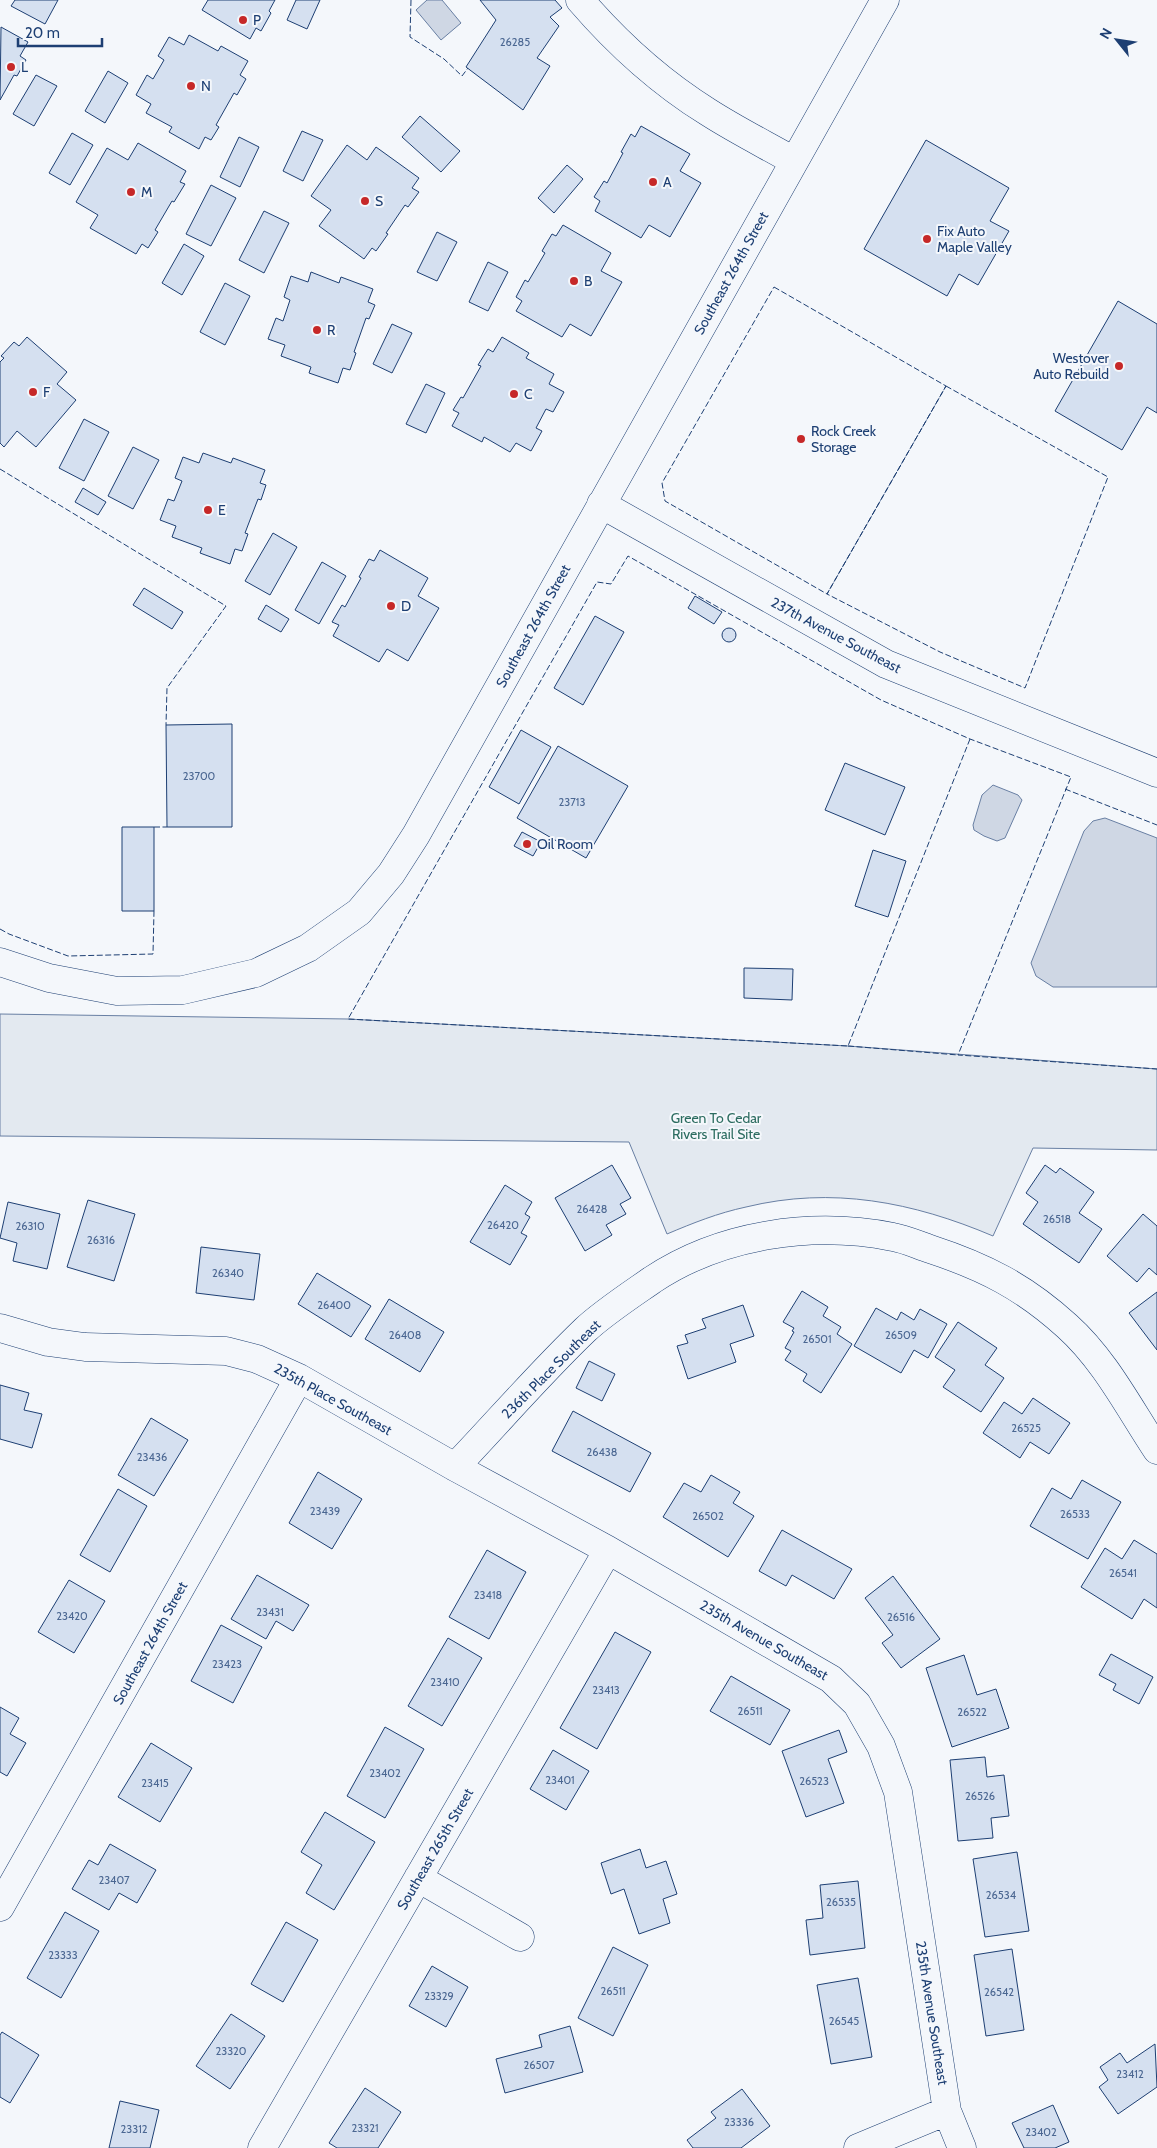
<svg xmlns="http://www.w3.org/2000/svg" width="1157" height="2148" viewBox="0 0 1157 2148" font-family="Cabin,sans-serif">
	<rect width="100%" height="100%" fill="#f4f7fb"/>
	<path fill="#e3e9f0" stroke="#687fa3" d="M0,1014L348,1019L848,1046L1157,1069V1150L1033,1148L993,1236C913,1202 832,1186 746,1207C718,1213 693,1223 667,1234L629,1142L0,1136Z"/>
	<path fill="#cfd7e4" stroke="#687fa3" d="M427,0H442L461,23L441,40L416,10Z
		M993,785L1018,795L1022,800L1005,838L997,841L984,836L974,830L973,825L982,795Z
		M1105,818L1157,838V987H1053L1036,976L1031,963L1084,831L1093,821Z"/>
	<path fill="#d5e0f0" stroke="#1d3f73" d="M15,0H58L45,24L11,6Z
		M208,0H275L269,11L271,13L261,31L256,28L250,39L202,10Z
		M296,0H320L307,29L287,20Z
		M480,0H555L562,8L550,17L559,26L537,58L550,66L523,110L466,67L496,20Z
		M1,27L28,42L20,56L26,60L17,76L14,75L0,100Z
		M189,35L218,51L221,46L248,61L240,75L246,79L237,95L234,93L216,125L219,127L211,140L205,137L199,149L169,132L172,127L146,113L151,104L136,95L147,75L153,79L164,60L158,56L169,37L184,45Z
		M108,71L128,83L105,123L85,111Z
		M36,75L57,86L34,126L13,114Z
		M420,116L460,151L441,172L402,137Z
		M641,126L690,154L680,171L701,183L670,237L649,225L641,238L595,211L600,201L594,197L604,181L607,183L623,153L621,152L631,134L635,137Z
		M302,131L323,140L303,181L283,171Z
		M72,133L93,145L70,185L49,173Z
		M239,137L259,147L240,187L220,177Z
		M926,140L1009,188L990,221L1009,231L978,285L959,274L947,296L864,249Z
		M138,143L186,171L180,182L185,184L174,202L172,201L155,230L158,232L148,248L142,244L136,254L90,228L98,215L76,202L107,148L128,160Z
		M347,145L367,160L376,147L419,178L412,188L419,192L408,207L405,205L386,233L388,234L376,251L372,248L364,259L319,226L331,210L311,196Z
		M567,165L583,179L554,213L538,198Z
		M211,185L236,198L211,246L186,234Z
		M264,211L289,223L264,273L239,260Z
		M563,225L611,253L601,271L622,282L591,336L570,324L562,337L516,311L522,301L516,297L525,280L528,282L545,253L542,251L552,234L556,236Z
		M437,232L457,242L437,281L417,272Z
		M184,244L204,256L182,295L162,283Z
		M488,262L508,272L488,311L469,302Z
		M311,272L339,283L341,277L373,289L368,302L375,305L369,319L366,318L354,352L356,353L350,370L343,368L338,383L309,373L311,367L281,356L285,345L268,339L276,318L283,321L290,300L284,297L291,276L308,282Z
		M225,283L250,296L225,345L200,332Z
		M1118,301L1157,324V413L1147,407L1122,450L1055,411Z
		M392,324L412,333L392,373L373,364Z
		M27,337L67,372L57,384L76,400L36,447L17,431L4,447L0,443V362L4,358L1,356L14,342L19,346Z
		M502,337L529,353L526,358L554,374L549,384L564,392L553,412L546,409L536,428L542,431L531,451L516,443L510,452L484,437L482,442L452,426L459,413L453,410L461,397L463,398L481,366L478,365L488,349L493,352Z
		M426,384L445,393L426,433L406,424Z
		M84,419L109,432L84,481L59,468Z
		M133,447L159,460L133,509L108,496Z
		M203,453L231,463L233,458L265,470L260,483L266,485L261,500L258,499L245,533L248,534L242,551L235,549L230,564L200,553L202,548L172,537L176,526L160,520L168,499L174,501L182,481L175,478L183,457L199,463Z
		M83,488L106,502L98,515L75,502Z
		M273,533L297,547L270,595L245,581Z
		M380,550L428,578L418,596L439,608L408,661L387,649L379,662L333,636L339,625L332,622L342,605L345,607L361,578L359,577L369,559L374,561Z
		M322,562L346,576L319,624L295,610Z
		M144,588L183,612L172,629L133,605Z
		M695,596L722,612L714,624L688,608Z
		M266,605L289,619L281,632L258,619Z
		M595,616L624,632L583,705L554,688Z
		M722 635a7 7 0 1 1 14 0a7 7 0 1 1-14 0Z
		M232,724V827H167L166,725Z
		M521,730L551,747L519,804L489,787Z
		M558,746L628,786L586,858L517,818Z
		M845,763L905,787L885,835L825,810Z
		M122,827H154V911H122Z
		M522,832L541,842L533,856L514,846Z
		M873,850L906,861L888,917L855,906Z
		M744,968L793,969L792,1000L744,998Z
		M612,1165L631,1198L620,1204L626,1214L606,1225L612,1235L585,1251L555,1198Z
		M1045,1165L1056,1173L1060,1168L1094,1192L1079,1213L1102,1229L1079,1263L1023,1224L1038,1202L1026,1193Z
		M505,1185L532,1202L525,1214L530,1217L521,1233L527,1236L510,1265L470,1242Z
		M88,1200L135,1214L114,1281L67,1267Z
		M8,1202L60,1214L47,1269L13,1261L17,1243L0,1238Z
		M1143,1214L1157,1226V1275L1149,1268L1137,1282L1107,1256Z
		M201,1247L260,1254L254,1300L196,1293Z
		M317,1273L371,1306L351,1337L298,1304Z
		M802,1291L828,1307L823,1316L841,1327L837,1334L852,1344L821,1393L803,1381L807,1374L785,1360L791,1351L785,1348L794,1332L792,1331L794,1328L783,1322Z
		M1157,1292V1350L1129,1313Z
		M389,1299L444,1332L420,1372L365,1339Z
		M743,1305L754,1336L730,1344L736,1362L688,1379L677,1346L688,1343L685,1335L706,1328L702,1319Z
		M876,1308L897,1320L901,1312L914,1320L920,1309L947,1324L928,1358L914,1350L901,1373L854,1346Z
		M958,1322L997,1348L985,1365L1004,1378L981,1412L943,1387L955,1370L935,1357Z
		M589,1361L615,1374L602,1401L576,1388Z
		M0,1385L29,1393L24,1410L42,1414L32,1448L0,1439Z
		M1033,1398L1070,1423L1049,1454L1030,1442L1020,1458L983,1433L1004,1402L1022,1414Z
		M573,1411L651,1453L630,1492L552,1451Z
		M151,1418L188,1440L154,1496L118,1475Z
		M318,1472L362,1499L332,1549L289,1523Z
		M711,1475L740,1492L733,1503L754,1516L728,1557L663,1517L684,1483L701,1492Z
		M1082,1480L1121,1502L1088,1559L1030,1526L1052,1488L1071,1499Z
		M118,1489L147,1506L110,1572L80,1555Z
		M782,1530L852,1569L834,1599L792,1575L786,1586L759,1571Z
		M1134,1540L1157,1554V1608L1144,1599L1132,1619L1081,1587L1105,1548L1122,1559Z
		M487,1550L526,1572L489,1639L449,1617Z
		M257,1575L309,1605L293,1631L276,1621L266,1639L231,1619Z
		M893,1576L940,1639L901,1668L882,1643L893,1635L865,1598Z
		M69,1580L105,1601L74,1653L38,1632Z
		M221,1625L262,1647L233,1703L191,1681Z
		M615,1632L651,1652L597,1749L560,1728Z
		M448,1638L482,1658L442,1726L408,1706Z
		M1111,1654L1153,1677L1139,1704L1113,1690L1116,1684L1099,1675Z
		M964,1655L977,1695L996,1689L1009,1728L952,1747L926,1668Z
		M731,1676L790,1710L770,1745L710,1711Z
		M0,1707L19,1718L10,1734L26,1743L7,1776L0,1772Z
		M385,1727L424,1749L385,1818L347,1796Z
		M839,1730L847,1752L828,1759L844,1803L806,1817L782,1751Z
		M151,1743L192,1768L160,1822L118,1797Z
		M553,1750L589,1771L566,1810L530,1789Z
		M985,1757L987,1777L1004,1775L1009,1816L991,1818L993,1838L958,1841L950,1760Z
		M325,1812L375,1842L334,1910L306,1893L322,1865L301,1852Z
		M110,1844L156,1870L137,1903L119,1893L109,1910L72,1889L89,1860L98,1865Z
		M640,1849L646,1868L666,1861L677,1894L663,1899L670,1923L639,1934L624,1889L611,1894L601,1863Z
		M1017,1852L1029,1931L985,1937L973,1859Z
		M858,1881L865,1948L810,1955L806,1920L823,1918L820,1885Z
		M65,1912L99,1931L61,1998L27,1978Z
		M286,1922L318,1940L283,2002L251,1984Z
		M613,1947L648,1965L613,2036L578,2018Z
		M1012,1949L1024,2030L986,2036L974,1955Z
		M432,1966L468,1987L446,2027L409,2006Z
		M858,1978L872,2057L831,2064L817,1985Z
		M231,2014L265,2036L230,2089L196,2066Z
		M570,2026L583,2072L505,2093L496,2059L542,2047L539,2035Z
		M2,2032L39,2055L10,2103L0,2097V2035Z
		M1155,2044L1157,2087L1118,2114L1099,2087L1108,2080L1100,2067L1120,2053L1127,2063Z
		M365,2088L401,2112L378,2148H337L329,2143Z
		M742,2089L770,2126L741,2148H693L687,2140L716,2118L711,2112Z
		M120,2101L159,2110L150,2148H109Z
		M1053,2105L1069,2142L1055,2148H1024L1012,2123Z"/>
	<g fill="none" stroke-linecap="round" stroke-linejoin="round">
		<g stroke="#1d3f73" stroke-width="29">
			<path id="minor" d="M580,0C617,43 660,82 708,112C736,130 766,145 794,161
				M601,504L886,664L1157,773
				M0,962L49,978L117,991L183,990L256,973L308,948L359,912L391,874L416,835L885,0
				M0,1328L48,1342L85,1347L226,1351L257,1359L299,1378L455,1467L608,1550L831,1679L857,1704L881,1746L898,1792L947,2111L962,2148
				M455,1467C498,1422 540,1373 585,1330C603,1313 632,1294 652,1280C721,1234 812,1221 893,1237C905,1239 918,1245 930,1249C985,1267 1024,1287 1067,1326C1105,1360 1129,1408 1157,1450
				M418,1878L520,1937
				M0,1907L299,1378
				M262,2148L608,1550
				M858,2148L947,2111"/>
		</g>
		<use href="#minor" stroke="#f4f7fb" stroke-width="28"/>
		<path stroke="#1d3f73" stroke-width="1" stroke-dasharray="6 2.5" stroke-linecap="butt" d="M411,0L410,37L444,59L462,76L468,68
			M774,287L946,386L827,594L665,501L662,483Z
			M946,386L1108,477L1025,688L940,652L827,594Z
			M0,469L226,606L167,688L166,725
			M970,739L848,1046L348,1019L597,582L611,584L628,556L881,700L970,739L1071,777L958,1055L1157,1069
			M1065,789L1157,825
			M154,827H167
			M0,929L9,934L68,956L153,954L154,911
			M848,1046L958,1055"/>
	</g>
	<g fill="#c62828" stroke="#f4f7fb" stroke-width="2">
		<circle cx="243" cy="20" r="5"/>
		<circle cx="11" cy="67" r="5"/>
		<circle cx="191" cy="86" r="5"/>
		<circle cx="653" cy="182" r="5"/>
		<circle cx="131" cy="192" r="5"/>
		<circle cx="365" cy="201" r="5"/>
		<circle cx="927" cy="239" r="5"/>
		<circle cx="574" cy="281" r="5"/>
		<circle cx="317" cy="330" r="5"/>
		<circle cx="1119" cy="366" r="5"/>
		<circle cx="33" cy="392" r="5"/>
		<circle cx="514" cy="394" r="5"/>
		<circle cx="801" cy="439" r="5"/>
		<circle cx="208" cy="510" r="5"/>
		<circle cx="391" cy="606" r="5"/>
		<circle cx="527" cy="844" r="5"/>
	</g>
	<g text-anchor="middle" stroke-width="4" stroke-linejoin="round" paint-order="stroke">
		<g font-size="11" fill="#4b6792">
			<text x="515" y="46">26285</text>
			<text x="199" y="780">23700</text>
			<text x="572" y="806">23713</text>
			<text x="592" y="1213">26428</text>
			<text x="1057" y="1223">26518</text>
			<text x="503" y="1229">26420</text>
			<text x="30" y="1230">26310</text>
			<text x="101" y="1244">26316</text>
			<text x="228" y="1277">26340</text>
			<text x="334" y="1309">26400</text>
			<text x="405" y="1339">26408</text>
			<text x="901" y="1339">26509</text>
			<text x="817" y="1343">26501</text>
			<text x="1026" y="1432">26525</text>
			<text x="602" y="1456">26438</text>
			<text x="152" y="1461">23436</text>
			<text x="325" y="1515">23439</text>
			<text x="1075" y="1518">26533</text>
			<text x="708" y="1520">26502</text>
			<text x="1123" y="1577">26541</text>
			<text x="488" y="1599">23418</text>
			<text x="270" y="1616">23431</text>
			<text x="72" y="1620">23420</text>
			<text x="901" y="1621">26516</text>
			<text x="227" y="1668">23423</text>
			<text x="445" y="1686">23410</text>
			<text x="606" y="1694">23413</text>
			<text x="750" y="1715">26511</text>
			<text x="972" y="1716">26522</text>
			<text x="385" y="1777">23402</text>
			<text x="560" y="1784">23401</text>
			<text x="814" y="1785">26523</text>
			<text x="155" y="1787">23415</text>
			<text x="980" y="1800">26526</text>
			<text x="114" y="1884">23407</text>
			<text x="1001" y="1899">26534</text>
			<text x="841" y="1906">26535</text>
			<text x="63" y="1959">23333</text>
			<text x="613" y="1995">26511</text>
			<text x="999" y="1996">26542</text>
			<text x="439" y="2000">23329</text>
			<text x="844" y="2025">26545</text>
			<text x="231" y="2055">23320</text>
			<text x="539" y="2069">26507</text>
			<text x="1130" y="2078">23412</text>
			<text x="739" y="2126">23336</text>
			<text x="365" y="2132">23321</text>
			<text x="134" y="2133">23312</text>
			<text x="1041" y="2136">23402</text>
		</g>
		<g font-size="14" fill="#1d3f73" stroke="#f4f7fb" text-anchor="start">
			<text x="253" y="25">P</text>
			<text x="21" y="72">L</text>
			<text x="201" y="91">N</text>
			<text x="663" y="187">A</text>
			<text x="141" y="197">M</text>
			<text x="375" y="206">S</text>
			<text x="937" y="236">Fix Auto<tspan x="937" dy="16">Maple Valley</tspan></text>
			<text x="584" y="286">B</text>
			<text x="327" y="335">R</text>
			<text x="1109" y="363" text-anchor="end">Westover<tspan x="1109" dy="16">Auto Rebuild</tspan></text>
			<text x="43" y="397">F</text>
			<text x="524" y="399">C</text>
			<text x="811" y="436">Rock Creek<tspan x="811" dy="16">Storage</tspan></text>
			<text x="218" y="515">E</text>
			<text x="401" y="611">D</text>
			<text x="537" y="849">Oil Room</text>
		</g>
		<g font-size="14" fill="#1d3f73" stroke="#f4f7fb">
			<text transform="translate(731 273) rotate(-61)" y="5">Southeast 264th Street</text>
			<text transform="translate(533 626) rotate(-61)" y="5">Southeast 264th Street</text>
			<text transform="translate(836 635) rotate(28)" y="5">237th Avenue Southeast</text>
			<text transform="translate(551 1369) rotate(-45)" y="5">236th Place Southeast</text>
			<text transform="translate(333 1399) rotate(29)" y="5">235th Place Southeast</text>
			<text transform="translate(764 1640) rotate(30)" y="5">235th Avenue Southeast</text>
			<text transform="translate(150 1643) rotate(-61)" y="5">Southeast 264th Street</text>
			<text transform="translate(435 1849) rotate(-60)" y="5">Southeast 265th Street</text>
			<text transform="translate(932 2013) rotate(81)" y="5">235th Avenue Southeast</text>
		</g>
		<g font-size="14" fill="#2c6c60" stroke="#f4f7fb">
			<text x="716" y="1123">Green To Cedar<tspan x="716" dy="16">Rivers Trail Site</tspan></text>
		</g>
	</g>
	<g transform="translate(1117 40) rotate(300)" stroke="#f4f7fb" stroke-width="4" paint-order="stroke">
	<path d="M0-4L9 19L0 12L-9 19Z" fill="#1d3f73"/>
	<text y="-8" font-size="14" font-weight="bold" text-anchor="middle" fill="#1d3f73">N</text>
	</g>
	<path d="M18 38v8h84v-8" fill="none" stroke="#1d3f73" stroke-width="2.5"/>
	<text x="25" y="38" font-size="15" fill="#1d3f73" stroke="#f4f7fb" stroke-width="4" paint-order="stroke">20 m</text>
</svg>
